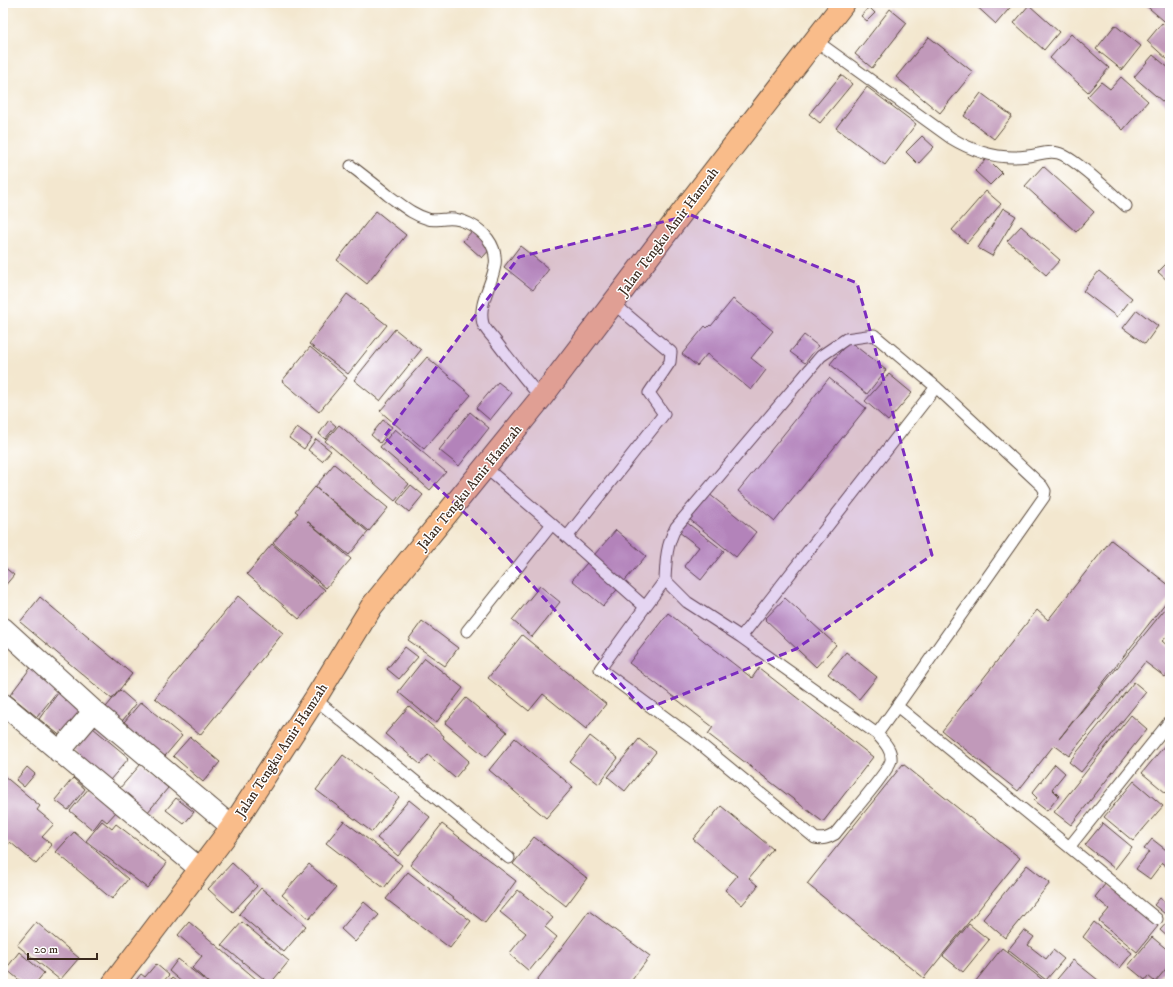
<svg xmlns="http://www.w3.org/2000/svg" width="1173" height="987" viewBox="0 0 1173 987" font-family="'IM FELL DW Pica',serif">
	<rect width="100%" height="100%" fill="#fff"/>
	<filter id="ink" filterUnits="userSpaceOnUse"><feTurbulence type="fractalNoise" baseFrequency=".025" numOctaves="2"/><feDisplacementMap in="SourceGraphic" scale="8" xChannelSelector="R" yChannelSelector="G"/><feConvolveMatrix kernelMatrix="1 2 1 2 8 2 1 2 1" color-interpolation-filters="sRGB"/></filter>
	<filter id="wash" filterUnits="userSpaceOnUse"><feTurbulence type="fractalNoise" baseFrequency=".012" numOctaves="4" result="noise"/><feDisplacementMap in="SourceGraphic" scale="16" xChannelSelector="R" yChannelSelector="G"/><feGaussianBlur stdDeviation="0.9" result="paint"/><feColorMatrix in="noise" values="0 0 0 0 0 0 0 0 0 0 0 0 0 0 0 0 0 1.4 0 .05"/><feComposite in="paint" operator="in"/></filter>
	<g filter="url(#wash)">
		<rect width="100%" height="100%" fill="#f3e7cf"/>
		<g id="blocks">
			<path fill="#c199ba" d="M973,3H1014L996,24Z
				M1143,3H1170V26Z
				M1029,5L1059,32L1044,50L1014,23Z
				M869,7L875,13L867,21L861,16Z
				M890,9L907,23L872,68L855,54Z
				M1162,23L1170,30V58L1168,60L1147,41Z
				M1115,25L1141,46L1122,70L1096,49Z
				M1071,34L1109,68L1088,92L1050,58Z
				M929,37L973,72L940,113L896,77Z
				M1153,55L1170,69V108L1134,77Z
				M841,75L852,84L820,123L809,114Z
				M1121,77L1148,101L1123,130L1087,97L1101,82L1110,89Z
				M867,87L916,124L885,165L836,128Z
				M981,93L1012,116L994,139L964,116Z
				M922,136L934,147L918,164L906,152Z
				M987,158L1002,173L990,185L975,171Z
				M1043,166L1094,212L1076,232L1025,186Z
				M986,191L1001,204L967,243L952,230Z
				M1003,208L1016,216L992,256L978,248Z
				M376,211L406,235L367,284L337,260Z
				M1021,226L1060,260L1046,275L1007,241Z
				M474,229L493,246L482,258L463,241Z
				M520,246L549,269L533,290L504,267Z
				M1169,261L1170,262V283L1158,272Z
				M1099,271L1132,298L1117,317L1083,291Z
				M347,294L387,325L348,374L309,344Z
				M733,299L773,331L751,358L766,370L751,390L707,354L697,366L682,354L705,326L707,328L710,325L711,326Z
				M1137,310L1158,326L1145,344L1123,328Z
				M395,329L421,350L380,401L354,380Z
				M804,335L818,346L805,363L790,352Z
				M849,341L886,370L867,394L830,364Z
				M310,347L347,378L319,412L282,381Z
				M427,357L471,395L424,449L380,411Z
				M889,374L912,393L888,421L865,401Z
				M829,378L866,408L775,521L738,491Z
				M498,382L512,393L490,420L476,408Z
				M470,412L489,428L459,466L439,450Z
				M329,420L336,426L325,439L319,434Z
				M383,420L392,427L380,443L371,435Z
				M339,425L409,484L395,501L325,441Z
				M297,427L312,438L304,449L289,438Z
				M395,429L446,472L430,490L380,447Z
				M316,439L331,451L322,461L308,450Z
				M334,464L388,508L369,531L315,487Z
				M411,485L423,495L409,512L397,502Z
				M315,487L368,532L349,555L307,521L351,559L326,588L273,543L298,513L295,511Z
				M708,493L756,532L736,557L688,518Z
				M686,522L724,551L701,580L684,566L699,547L679,532Z
				M616,530L646,556L603,606L572,580Z
				M1111,540L1170,586V597L1059,739L1170,603V634L1162,641L1170,648V671L1165,677L1145,662L1069,756L1054,745L1018,791L942,731L1037,610L1048,620Z
				M272,544L325,590L299,619L247,574Z
				M3,566L14,575L3,588Z
				M540,586L560,602L532,637L512,620Z
				M238,596L283,633L200,735L155,698Z
				M40,597L132,674L112,699L20,622Z
				M785,598L836,645L816,667L765,619Z
				M668,613L752,678L759,668L873,757L823,822L708,734L713,727L629,663Z
				M422,621L458,648L445,666L408,640Z
				M522,635L606,704L586,729L543,694L529,711L488,678Z
				M405,647L418,657L399,679L387,669Z
				M846,652L877,677L859,699L828,674Z
				M425,658L463,688L436,723L398,692Z
				M32,666L60,688L37,717L10,695Z
				M1134,682L1146,692L1081,772L1069,762Z
				M61,689L90,712L67,741L39,719Z
				M120,690L136,704L118,726L102,712Z
				M466,698L507,732L486,757L445,723Z
				M141,702L182,736L160,762L119,728Z
				M409,706L444,736L443,738L469,761L455,778L428,755L420,764L385,734Z
				M1131,715L1147,729L1071,825L1054,812Z
				M93,728L129,758L110,780L74,750Z
				M590,736L618,758L599,784L570,762Z
				M190,737L220,762L203,782L173,756Z
				M515,738L573,787L546,818L489,770Z
				M639,739L656,752L625,791L608,777Z
				M1170,739V789L1166,793L1142,773Z
				M343,755L399,797L372,832L316,790Z
				M141,764L168,788L147,813L119,789Z
				M903,764L1020,858L924,978L807,884Z
				M1055,764L1065,773L1052,789L1059,796L1047,811L1034,801L1037,798L1032,793Z
				M27,767L35,774L24,787L16,780Z
				M3,775L40,806L37,810L54,824L42,837L52,845L36,864L10,842L3,850Z
				M73,778L85,789L68,810L55,800Z
				M1134,781L1163,806L1133,841L1104,817Z
				M89,788L117,811L107,822L102,818L93,830L70,811Z
				M176,798L194,812L184,824L166,810Z
				M409,800L430,817L398,856L377,838Z
				M721,806L773,849L749,878L758,886L742,905L725,890L737,876L693,839Z
				M102,821L112,829L116,824L167,863L147,888L86,841Z
				M344,821L402,865L384,888L326,843Z
				M1103,823L1132,847L1115,869L1085,845Z
				M442,824L516,881L485,923L410,865Z
				M74,832L128,879L112,899L56,852Z
				M534,837L587,878L566,906L513,864Z
				M1152,839L1170,853V869L1162,863L1150,879L1136,869L1149,852L1144,849Z
				M232,863L257,886L233,912L208,889Z
				M309,864L336,888L309,919L282,895Z
				M1027,865L1050,883L1005,938L983,919Z
				M408,872L471,921L450,948L386,899Z
				M1106,883L1158,926L1137,952L1099,921L1109,909L1095,897Z
				M261,888L306,926L284,952L239,914Z
				M518,890L553,918L545,927L557,937L529,971L509,954L526,933L500,912Z
				M1160,898L1170,906V918L1154,905Z
				M364,902L379,915L355,942L341,929Z
				M589,911L650,956L629,984H534Z
				M1170,919V939L1160,930Z
				M36,922L79,958L60,980L17,945Z
				M189,922L256,979L252,984H210L192,968L202,956L178,935Z
				M242,922L289,961L270,984L222,945Z
				M1094,922L1132,953L1120,968L1083,937Z
				M969,924L989,940L963,972L943,956Z
				M1024,930L1034,937L1028,945L1046,959L1053,950L1064,959L1046,980L1008,950Z
				M1152,937L1170,952V964L1155,982L1148,976L1145,980L1128,966Z
				M1002,948L1048,984H977L975,982Z
				M19,952L44,973L35,984H24L6,969Z
				M178,959L207,982L206,984H184L169,971Z
				M1073,960L1103,984H1053Z
				M156,964L169,975L161,984H133L141,974L145,977Z
				M172,978L180,984H167Z"/>
		</g>
	</g>
	<g filter="url(#ink)">
		<use href="#blocks" fill-opacity="0" stroke="#574639" stroke-width="1"/>
		<g fill="none" stroke-linecap="round" stroke-linejoin="round">
			<g stroke="#574639" stroke-width="13">
				<path id="lane" d="M815,40L951,138C974,152 1001,160 1028,156C1038,155 1048,150 1058,153C1074,157 1112,194 1126,206
					M351,166C364,176 377,186 389,196C402,205 413,215 428,219C433,221 440,219 446,219C461,217 479,227 488,239C510,268 475,294 483,324C485,329 490,334 494,339C509,359 524,378 541,398
					M486,468L552,524L645,607L665,580L687,602L741,637L877,734C883,741 892,749 891,760C890,770 844,822 835,834C828,838 823,840 815,838L693,738L600,669L645,607
					M567,537L664,414L649,393L670,362L671,352L613,303
					M665,580C666,560 666,546 676,527L821,356L846,339L874,335L936,387L1042,486L1045,491L1044,497L897,706L877,734
					M467,631L552,524
					M741,637L936,387
					M315,699L509,858
					M897,706L1157,919
					M1070,846L1170,721"/>
			</g>
			<g stroke="#574639" stroke-width="23">
				<path id="street" d="M3,628L94,711L232,827
					M3,704L200,869
					M59,752L94,711"/>
			</g>
			<g stroke="#574639" stroke-width="24">
				<path id="highway" d="M113,984L232,827L315,699L372,606L541,398L690,202L844,3"/>
			</g>
			<use href="#lane" stroke="#fff" stroke-width="11"/>
			<use href="#street" stroke="#fff" stroke-width="21"/>
			<use href="#highway" stroke="#f9bc8a" stroke-width="22"/>
		</g>
	</g>
	<path fill="#7b2cbf" fill-opacity="0.2" stroke="#7b2cbf" stroke-width="3" stroke-dasharray="8 5" stroke-linejoin="round" d="M691,215L857,283L932,555L796,649L644,710L485,532L384,437L519,257Z"/>
	<g text-anchor="middle" stroke-width="3" stroke-linejoin="round" paint-order="stroke">
		<g font-size="14" fill="#3b2a1e" stroke="#fff">
			<text transform="translate(668 231) rotate(-53)" y="5">Jalan Tengku Amir Hamzah</text>
			<text transform="translate(469 487) rotate(-51)" y="5">Jalan Tengku Amir Hamzah</text>
			<text transform="translate(281 750) rotate(-57)" y="5">Jalan Tengku Amir Hamzah</text>
		</g>
	</g>
	<rect width="1173" height="987" fill="none" stroke="#fff" stroke-width="16"/>
	<path d="M28 953v6h69v-6" fill="none" stroke="#3b2a1e" stroke-width="2"/>
	<text x="34" y="953" font-size="12" fill="#3b2a1e" stroke="#ffffff" stroke-width="3" paint-order="stroke">20 m</text>
</svg>
